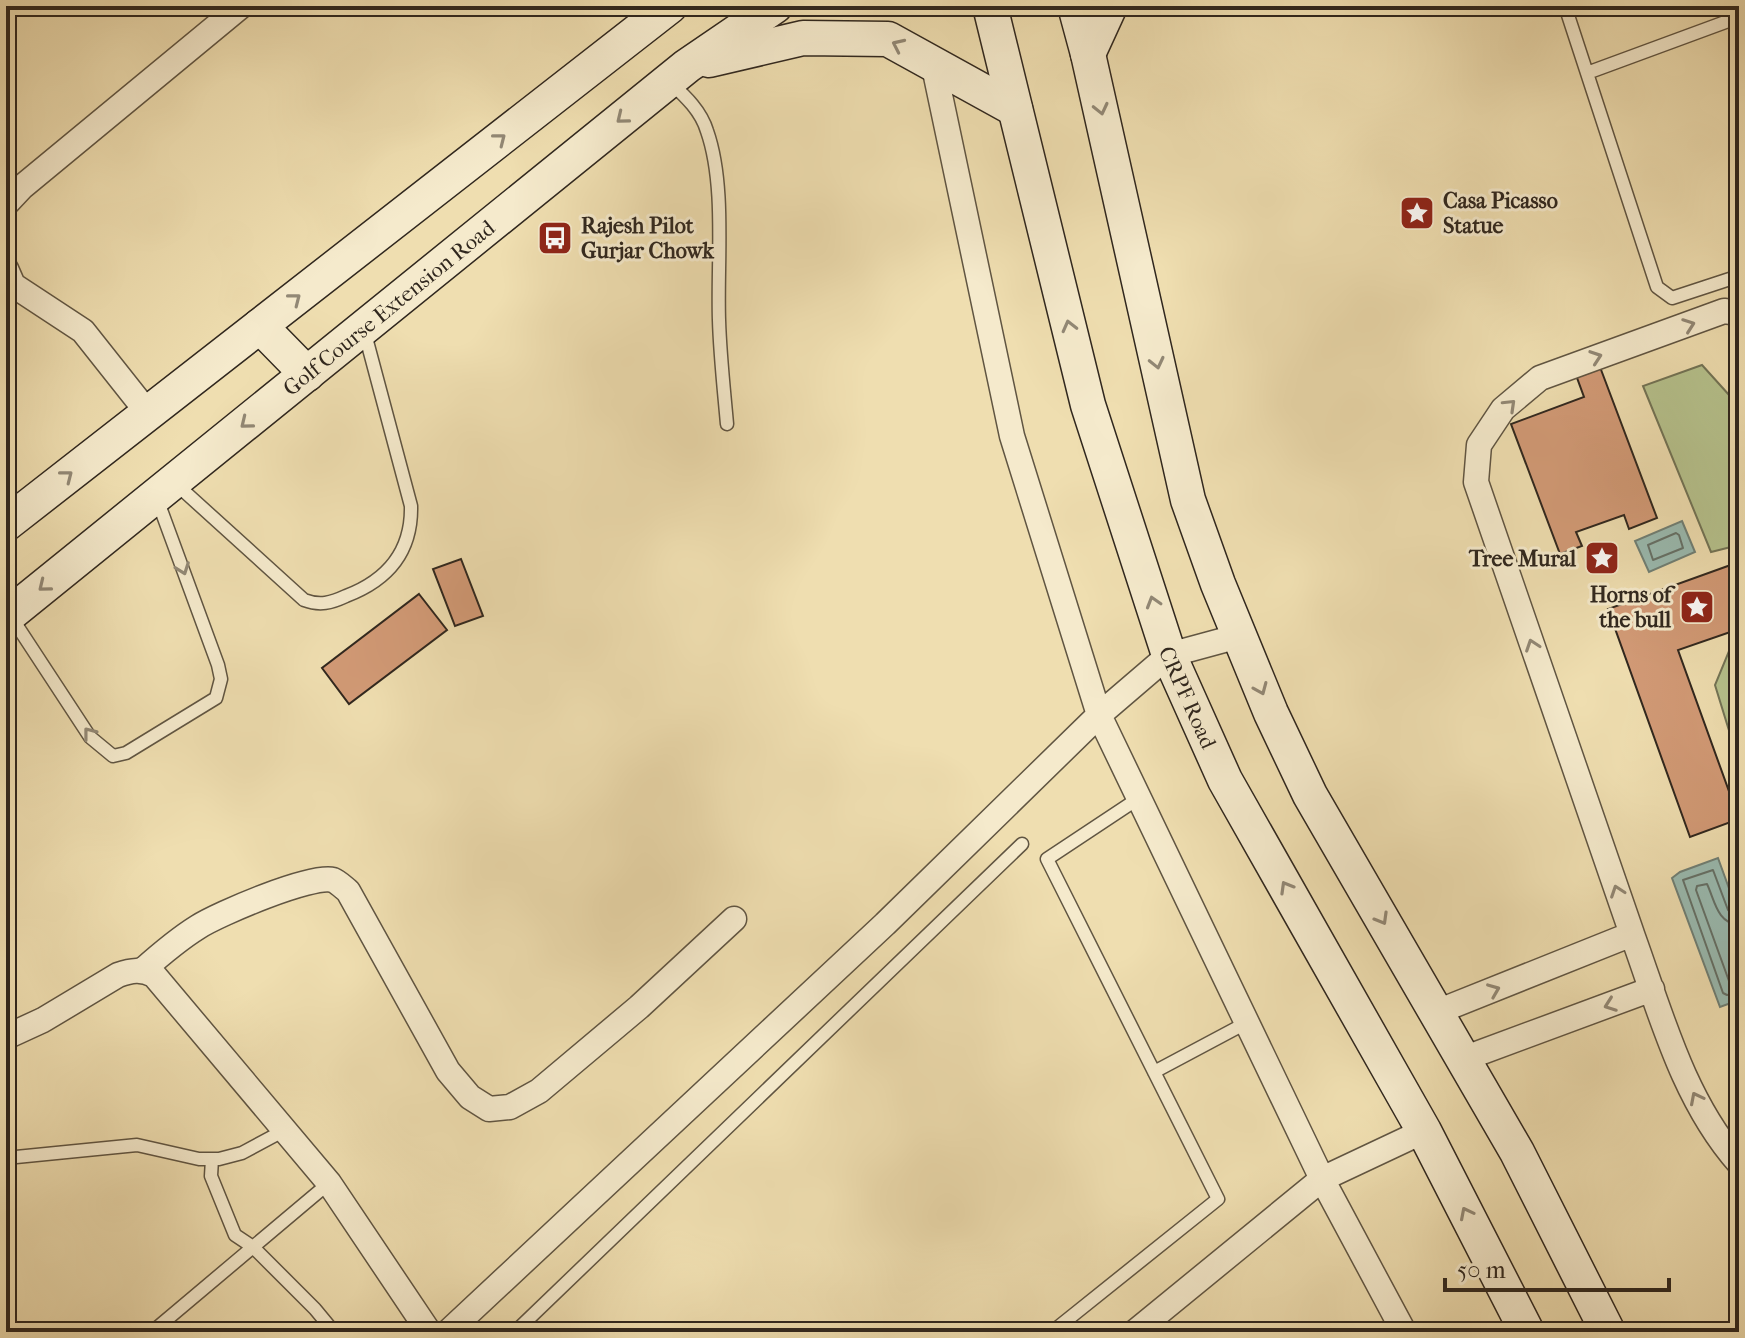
<svg xmlns="http://www.w3.org/2000/svg" width="1745" height="1338" viewBox="0 0 1745 1338" font-family="'IM FELL French Canon',serif">
	<rect width="100%" height="100%" fill="#efdeb0"/>
	<filter id="stains"><feTurbulence type="fractalNoise" baseFrequency=".0025" numOctaves="4"/><feColorMatrix values="0 0 0 0 .2 0 0 0 0 .09 0 0 0 0 .02 0 0 0 .5 -.17"/></filter>
	<radialGradient id="worn" r=".72"><stop offset=".6" stop-color="#630" stop-opacity="0"/><stop offset="1" stop-color="#630" stop-opacity=".3"/></radialGradient>
	<path fill="#b6c28d" stroke="#737456" stroke-width="2" d="M1702,365L1739,406V545L1711,552L1643,386Z
		M1739,637V763L1715,685L1734,639Z"/>
	<path fill="#9abbb1" stroke="#708076" stroke-width="2" d="M1682,521L1695,552L1649,572L1635,541Z
		M1718,858L1739,916V1000L1720,1007L1672,878L1680,872Z"/>
	<g fill="none" stroke-linecap="round" stroke-linejoin="round">
		<path stroke="#657168" stroke-width="2" d="M1676,533L1679,535L1683,548L1653,560L1648,545Z
			M1739,915L1728,910L1713,870L1683,880L1723,993L1727,995L1739,993
			M1739,925C1717,923 1715,901 1707,884L1697,886L1696,890L1729,981L1739,983"/>
	</g>
	<path fill="#d29a76" stroke="#30271e" stroke-width="2" d="M1600,367L1657,518L1629,529L1624,515L1576,532L1582,546L1560,554L1511,424L1584,397L1576,375Z
		M461,559L483,616L455,626L433,569Z
		M1739,562V629L1678,650L1739,819L1690,837L1608,609Z
		M419,594L447,630L349,704L322,668Z"/>
	<g fill="none" stroke-linecap="round" stroke-linejoin="round">
		<g stroke="#605542" stroke-width="15">
			<path id="lane" d="M1565,6L1657,287L1672,298L1739,276
				M1587,73L1739,17
				M671,83C686,97 701,111 707,131C726,185 717,263 719,320C720,355 724,390 727,424
				M175,483L304,600C320,606 331,603 346,596C388,580 412,551 411,506L364,330
				M10,615L90,737L113,756L126,753L216,698L221,679L218,665L157,499
				M1154,1072L1246,1023
				M6,1158L137,1145L199,1159H219L242,1153L283,1131
				M212,1159L211,1176L235,1235L253,1247L315,1309L334,1332
				M152,1332L329,1183
				M515,1332L1022,844
				M1052,1332L1218,1199L1047,859L1139,798"/>
		</g>
		<g stroke="#605542" stroke-width="27">
			<path id="street" d="M933,62L1012,436L1099,715L1322,1179L1404,1332
				M6,204L22,187L241,6
				M6,269L13,285L83,331L148,413
				M1632,934C1660,1011 1683,1100 1739,1163
				M143,970C161,954 177,940 198,927C218,914 312,874 333,880C338,882 344,888 348,891L448,1071L470,1097L489,1109L510,1107L539,1091L639,1007L734,919
				M1437,1012L1632,934L1476,482L1479,445L1503,409L1540,378L1724,311L1739,313
				M6,1037L43,1020L118,975C132,970 141,969 154,975L329,1183L429,1332
				M1463,1059L1652,989
				M448,1332L885,924L1099,715L1169,655L1239,636
				M1135,1332L1322,1179L1424,1131"/>
		</g>
		<g stroke="#30271e" stroke-width="37">
			<g id="secondary">
				<path id="s1" d="M990,6L1088,405L1169,655L1225,780L1424,1131L1527,1332"/>
				<path d="M1075,6L1088,54L1188,500L1218,584L1271,713L1310,795L1517,1152L1608,1332"/>
				<path d="M1088,54L1110,6"/>
				<path d="M709,60L803,38L888,39L1015,109"/>
				<path d="M260,326L307,374"/>
				<path d="M6,524L670,6"/>
				<path id="s2" d="M6,617L687,66L775,6"/>
			</g>
		</g>
		<use href="#lane" stroke="#f5eacc" stroke-width="12"/>
		<use href="#street" stroke="#f5eacc" stroke-width="24"/>
		<use href="#secondary" stroke="#f5eacc" stroke-width="34"/>
	</g>
	<defs><path id="oneway-chevron" d="M-2-3.5L2.5 0L-2 3.5" fill="none" stroke-width="1.6" stroke-linecap="round" stroke-linejoin="round" transform="scale(2)"/></defs>
	<g stroke="#928875">
		<use href="#oneway-chevron" transform="translate(898 45) rotate(-155)"/>
		<use href="#oneway-chevron" transform="translate(1101 109) rotate(77)"/>
		<use href="#oneway-chevron" transform="translate(622 118) rotate(141)"/>
		<use href="#oneway-chevron" transform="translate(500 139) rotate(-38)"/>
		<use href="#oneway-chevron" transform="translate(295 299) rotate(-38)"/>
		<use href="#oneway-chevron" transform="translate(1689 325) rotate(-20)"/>
		<use href="#oneway-chevron" transform="translate(1069 326) rotate(-104)"/>
		<use href="#oneway-chevron" transform="translate(1596 357) rotate(-19)"/>
		<use href="#oneway-chevron" transform="translate(1157 363) rotate(77)"/>
		<use href="#oneway-chevron" transform="translate(1510 405) rotate(-44)"/>
		<use href="#oneway-chevron" transform="translate(246 423) rotate(141)"/>
		<use href="#oneway-chevron" transform="translate(67 476) rotate(-38)"/>
		<use href="#oneway-chevron" transform="translate(183 569) rotate(70)"/>
		<use href="#oneway-chevron" transform="translate(44 586) rotate(141)"/>
		<use href="#oneway-chevron" transform="translate(1153 602) rotate(-107)"/>
		<use href="#oneway-chevron" transform="translate(1532 645) rotate(-109)"/>
		<use href="#oneway-chevron" transform="translate(1261 689) rotate(67)"/>
		<use href="#oneway-chevron" transform="translate(89 733) rotate(-128)"/>
		<use href="#oneway-chevron" transform="translate(1286 887) rotate(-120)"/>
		<use href="#oneway-chevron" transform="translate(1617 891) rotate(-109)"/>
		<use href="#oneway-chevron" transform="translate(1382 919) rotate(60)"/>
		<use href="#oneway-chevron" transform="translate(1494 990) rotate(-22)"/>
		<use href="#oneway-chevron" transform="translate(1610 1005) rotate(160)"/>
		<use href="#oneway-chevron" transform="translate(1696 1098) rotate(-117)"/>
		<use href="#oneway-chevron" transform="translate(1466 1213) rotate(-117)"/>
	</g>
	<defs>
		<g id="sight-square" transform="scale(1.8)"><rect x="-9" y="-9" width="18" height="18" rx="4" fill="#8f2418" stroke="#f5eacc"/><path d="M0-6L1.8-2.2L6-1.7L2.9 1.2L3.7 5.4L0 3.3L-3.7 5.4L-2.9 1.2L-6-1.7L-1.8-2.2Z" fill="#fff"/></g>
		<g id="bus-square" transform="scale(1.8)"><rect x="-9" y="-9" width="18" height="18" rx="4" fill="#8f2418" stroke="#f5eacc"/><path d="M-5-6H5V4H4V6H2V4H-2V6H-4V4H-5ZM-3.5-4V0h7V-4ZM-3.5 1.2v1.5H-2V1.2ZM2 1.2v1.5H3.5V1.2Z" fill="#fff"/></g>
	</defs>
	<g fill-rule="evenodd">
		<use href="#sight-square" x="1417" y="213"/>
		<use href="#bus-square" x="555" y="238"/>
		<use href="#sight-square" x="1602" y="558"/>
		<use href="#sight-square" x="1697" y="607"/>
	</g>
	<g text-anchor="middle" stroke-width="6" stroke-linejoin="round" paint-order="stroke">
		<g font-size="22" font-weight="bold" fill="#30271e" stroke="#f5eacc" text-anchor="start">
			<text x="1443" y="208">Casa Picasso<tspan x="1443" dy="25">Statue</tspan></text>
			<text x="581" y="233">Rajesh Pilot<tspan x="581" dy="25">Gurjar Chowk</tspan></text>
			<text x="1576" y="566" text-anchor="end">Tree Mural</text>
			<text x="1671" y="602" text-anchor="end">Horns of<tspan x="1671" dy="25">the bull</tspan></text>
		</g>
		<g font-size="22" fill="#30271e" stroke="#f5eacc">
			<text dy="8" stroke="none"><textPath href="#s2" startOffset="492">Golf Course Extension Road</textPath></text>
			<text dy="8" stroke="none"><textPath href="#s1" startOffset="720">CRPF Road</textPath></text>
		</g>
	</g>
	<rect width="1745" height="1338" fill="none" stroke="#efdeb0" stroke-width="32"/>
	<rect x="8" y="8" width="1729" height="1322" fill="none" stroke="#30271e" stroke-width="4"/>
	<rect x="16" y="16" width="1713" height="1306" fill="none" stroke="#30271e" stroke-width="2"/>
	<path d="M1445 1278v12h224v-12" fill="none" stroke="#30271e" stroke-width="4"/>
	<text x="1457" y="1278" font-size="24" fill="#30271e" stroke="#f5eacc" stroke-width="6" paint-order="stroke">50 m</text>
	<rect width="100%" height="100%" filter="url(#stains)"/>
	<rect width="100%" height="100%" fill="url(#worn)"/>
</svg>
